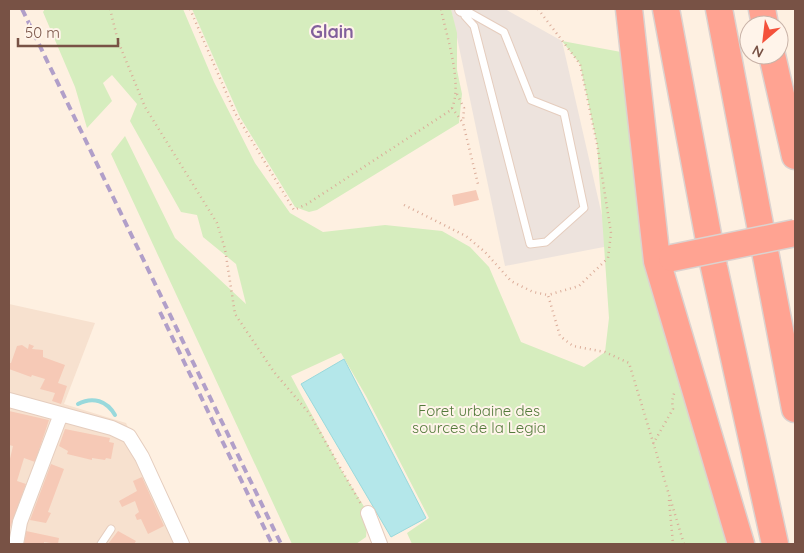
<svg xmlns="http://www.w3.org/2000/svg" width="804" height="553" viewBox="0 0 804 553" font-family="Quicksand,sans-serif">
	<rect width="100%" height="100%" fill="#fef0e1"/>
	<path fill="#f7e1cf" d="M9,304L95,323L64,404L126,423L180,544H9Z"/>
	<path fill="#ede3dd" d="M451,9H505L562,41L609,246L505,266Z"/>
	<path fill="#d6edbe" d="M45,9H183L214,82L255,163L290,213L323,232L385,225L442,231L470,247L489,267L521,342L584,367L605,352L609,318L597,144L580,64L562,41L621,52L731,544H412L407,533L429,518L366,396L341,353L291,376L342,471L368,513L366,537L356,544H292L111,154L125,136L175,238L246,304L236,264L203,237L197,215L181,212L130,121L137,104L112,75L103,83L112,101L87,128L75,87L43,12Z
		M192,9H451L457,33V70L462,94L459,123L317,210L309,212L295,207L240,117Z"/>
	<path fill="#b4e7ea" stroke="#99d9dc" d="M344,359L426,518L391,537L301,384Z"/>
	<g fill="none" stroke-linecap="round" stroke-linejoin="round">
		<path stroke="#99d9dc" stroke-width="4" d="M78,404C93,396 107,401 115,415"/>
	</g>
	<path fill="#f6c9b6" d="M476,190L479,200L454,206L452,195Z
		M29,344L34,346L32,349L43,350V357L65,365L58,383L67,386L61,404L52,401L55,393L40,389L45,379L32,375L31,377L9,369V363H11L17,346L22,345L28,349Z
		M9,411L49,420L35,462L24,458L17,481L26,484L9,531V463L13,446L9,445Z
		M65,429L110,438L109,442L114,443L111,459L106,458L105,460L92,458V460L67,454L68,451L59,446Z
		M51,464L64,469L48,512L51,513L46,523L30,520Z
		M142,477L164,526L148,534L141,519L137,520L135,515L139,512L135,501L122,507L119,501L137,491L133,481Z
		M26,531L59,538L58,544L44,542V544H24Z
		M118,531L136,541L134,544H108Z"/>
	<g fill="none" stroke-linecap="round" stroke-linejoin="round">
		<g stroke="#e5cdbe" stroke-width="9">
			<path id="lane" d="M463,9L504,32L531,100L564,113L584,208L546,242L530,244L474,26L465,16Z
				M101,544L111,529"/>
		</g>
		<g stroke="#e5cdbe" stroke-width="16">
			<path id="street" d="M462,9H463
				M9,400L112,428L129,436L142,457L182,544
				M368,513L380,544
				M16,544L20,522L61,414"/>
		</g>
		<g stroke="#dcd2cf" stroke-width="29">
			<path id="highway" d="M629,9L657,261L741,544
				M666,9L714,267L775,544
				M719,9L795,409
				M762,9L765,25
				M772,55L795,156"/>
		</g>
		<path stroke="#dbac99" stroke-width="2.5" stroke-dasharray="1 4" stroke-linecap="butt" d="M110,9L118,41L145,107L217,223L225,249L235,314L274,372L309,413L361,504
			M190,9L235,113L294,210L307,204L451,110C464,86 446,35 441,9
			M538,9L580,64L597,144L611,233L608,258L579,286L548,295L560,336L573,346L605,352L629,363L684,544
			M457,94L464,108L463,122
			M452,108L463,123L478,184
			M404,205L466,236L485,252L511,281L533,292L548,295
			M653,444L673,409L672,401L675,390
			M669,500L673,544"/>
		<use href="#lane" stroke="#fff" stroke-width="7"/>
		<use href="#street" stroke="#fff" stroke-width="14"/>
		<use href="#highway" stroke="#ffa392" stroke-width="26"/>
		<path stroke="#b19fc9" stroke-width="4" stroke-dasharray="8 5" stroke-linecap="butt" d="M22,9L281,544
			M160,312L272,544"/>
		<g stroke="#dcd2cf" stroke-width="29" stroke-linecap="butt">
			<path id="highway-bridge" d="M672,258L795,233"/>
		</g>
		<use href="#highway-bridge" stroke="#ffa392" stroke-width="26"/>
	</g>
	<g text-anchor="middle" stroke-width="4" stroke-linejoin="round" paint-order="stroke">
		<g font-size="15" fill="#537a3a" stroke="#fff4ea">
			<text x="479" y="416">Foret urbaine des<tspan x="479" dy="17">sources de la Legia</tspan></text>
		</g>
		<g font-size="18" font-weight="bold" fill="#82609c" stroke="#fff4ea">
			<text x="332" y="38">Glain</text>
		</g>
	</g>
	<rect width="804" height="553" fill="none" stroke="#785245" stroke-width="20"/>
	<g transform="translate(764 40) rotate(208)"><circle r="24" fill="#fff4ea" stroke="#c9b3a8"/>
	<path d="M0-4L9 19L0 12L-9 19Z" fill="#f4513b"/>
	<text y="-8" font-size="14" font-weight="bold" text-anchor="middle" fill="#785245">N</text>
	</g>
	<path d="M18 38v8h100v-8" fill="none" stroke="#785245" stroke-width="2.5"/>
	<text x="25" y="38" font-size="15" fill="#785245" stroke="#fff4ea" stroke-width="4" paint-order="stroke">50 m</text>
</svg>
